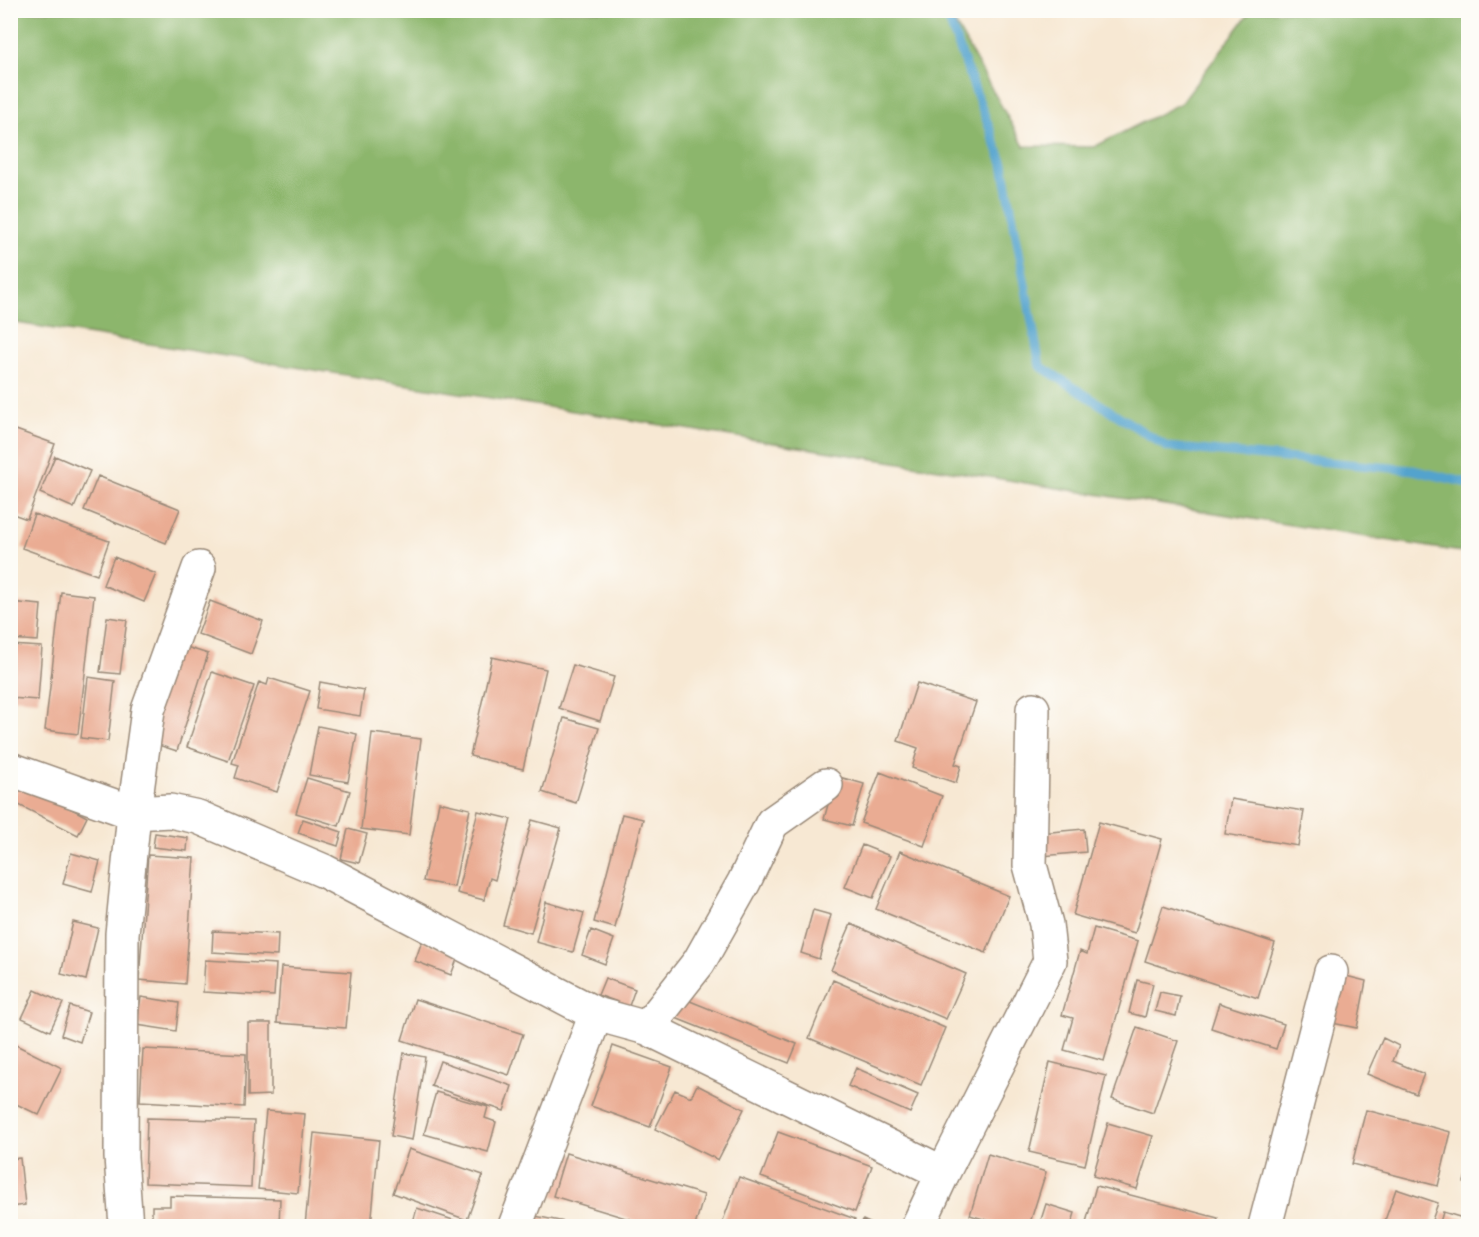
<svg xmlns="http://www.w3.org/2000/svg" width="1479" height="1237" viewBox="0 0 1479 1237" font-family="'EB Garamond',serif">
	<rect width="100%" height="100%" fill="#fdfcf7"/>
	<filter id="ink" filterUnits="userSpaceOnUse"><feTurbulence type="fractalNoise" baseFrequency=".0167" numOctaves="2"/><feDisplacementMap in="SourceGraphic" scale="12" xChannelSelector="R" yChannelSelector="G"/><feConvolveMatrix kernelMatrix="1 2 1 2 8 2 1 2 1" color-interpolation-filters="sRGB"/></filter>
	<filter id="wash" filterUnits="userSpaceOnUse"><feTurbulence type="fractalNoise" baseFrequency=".008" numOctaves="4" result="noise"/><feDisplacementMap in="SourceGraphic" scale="24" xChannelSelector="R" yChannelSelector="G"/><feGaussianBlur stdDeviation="1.35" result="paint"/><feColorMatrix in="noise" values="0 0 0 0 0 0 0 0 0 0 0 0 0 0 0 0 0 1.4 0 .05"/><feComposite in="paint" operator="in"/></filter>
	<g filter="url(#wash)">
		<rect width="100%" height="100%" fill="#f7e8d3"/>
		<path fill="#8cb66c" stroke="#647045" stroke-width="1.5" d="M10,11H948L1024,146L1094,147L1181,103L1251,11H1468V553L11,322Z"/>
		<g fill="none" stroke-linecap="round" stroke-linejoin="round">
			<path stroke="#53a3cd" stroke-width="9" d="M945,10L1003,164L1040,366L1167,447L1413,470L1468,483"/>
		</g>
		<g id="blocks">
			<path fill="#eaac93" d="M16,430L55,444L27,519L10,513V444Z
				M55,456L90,471L74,508L40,493Z
				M98,476L180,509L166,543L84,510Z
				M34,514L109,541L97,575L22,548Z
				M114,557L156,574L144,602L103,585Z
				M61,592L94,596L78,734L45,730Z
				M210,601L263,621L251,654L198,634Z
				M10,602L41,605L38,641L10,639Z
				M107,617L127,620L120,674L100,672Z
				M177,644L208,654L177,751L146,741Z
				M10,645L42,647L38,700L10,698Z
				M492,657L546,669L523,769L470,756Z
				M573,665L614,677L600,721L559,708Z
				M212,672L254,686L228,761L187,747Z
				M88,677L115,681L108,741L81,738Z
				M269,678L310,691L277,792L235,778L239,765L232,763L259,682L267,685Z
				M320,682L364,690L360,716L316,709Z
				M917,683L976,702L955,764L961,766L956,783L912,768L918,748L898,741Z
				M564,718L599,728L576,803L542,792Z
				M318,726L357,734L348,782L309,775Z
				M372,733L421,739L409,835L361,829Z
				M880,772L942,796L924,846L861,823Z
				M836,776L864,784L852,826L824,819Z
				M307,778L350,791L339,826L296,813Z
				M20,782L87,817L78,835L11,801Z
				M1231,799L1304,811L1298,846L1225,834Z
				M439,802L470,809L454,887L423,881Z
				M478,811L511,819L495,880L490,878L484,900L457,893Z
				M622,814L643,819L615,928L594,922Z
				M303,819L342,832L338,846L298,833Z
				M532,820L561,828L531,933L503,925Z
				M1099,822L1162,839L1135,933L1073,915Z
				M348,829L367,834L359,863L341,859Z
				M1084,829L1086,852L1042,856L1040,833Z
				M155,833L188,838L187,851L153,847Z
				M862,845L890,856L873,898L845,887Z
				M900,851L1009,896L986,953L876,909Z
				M71,853L100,861L92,892L63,884Z
				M148,855L194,858L185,984L139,980Z
				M546,902L584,913L573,952L536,942Z
				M1163,906L1275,943L1258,998L1145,961Z
				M813,910L831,915L819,959L801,953Z
				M73,922L98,928L86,980L61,974Z
				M851,924L966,974L946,1019L831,970Z
				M1094,928L1138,941L1104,1061L1064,1050L1073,1018L1062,1015L1080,951L1087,954Z
				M591,930L614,939L605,964L582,955Z
				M213,931L278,934L277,956L212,952Z
				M422,941L459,954L451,975L415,961Z
				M205,960L276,964L274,996L203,992Z
				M281,967L351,972L346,1028L277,1023Z
				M1342,975L1366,981L1357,1028L1332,1023Z
				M605,978L635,989L629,1006L598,995Z
				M833,980L945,1028L921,1085L809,1038Z
				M1137,980L1153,984L1145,1017L1129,1013Z
				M35,990L63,1003L50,1031L22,1018Z
				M1160,992L1180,996L1176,1016L1155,1011Z
				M141,997L179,1003L176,1031L137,1025Z
				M680,997L797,1044L789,1063L673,1017Z
				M415,999L523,1034L509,1075L402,1040Z
				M1219,1003L1284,1024L1276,1049L1211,1028Z
				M70,1006L89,1012L80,1042L61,1035Z
				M248,1023H271V1095L248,1096Z
				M1137,1027L1178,1041L1153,1113L1112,1099Z
				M1383,1038L1399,1046L1393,1061L1424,1074L1416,1094L1367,1074Z
				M10,1042L62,1068L39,1115L10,1101Z
				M613,1046L672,1067L650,1127L591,1106Z
				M143,1049L246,1054L244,1107L140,1101Z
				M404,1053L425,1057L412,1140L391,1136Z
				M440,1061L512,1086L504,1111L431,1086Z
				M1050,1062L1106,1076L1085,1165L1029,1152Z
				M856,1068L918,1095L910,1113L848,1086Z
				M697,1085L744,1109L718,1160L655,1129L675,1090L691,1097Z
				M436,1092L488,1107L485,1118L496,1122L488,1152L424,1134Z
				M1366,1110L1451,1132L1438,1186L1352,1164Z
				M266,1111L305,1114L298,1193L258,1189Z
				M147,1118L254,1121L251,1187L145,1183Z
				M1108,1123L1153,1136L1137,1189L1093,1176Z
				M778,1132L872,1166L855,1212L761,1177Z
				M314,1133L379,1140L371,1226H305Z
				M409,1149L483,1175L467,1220L393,1193Z
				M566,1153L704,1195L695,1226H652L553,1196Z
				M988,1154L1046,1172L1029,1226H1006L970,1215Z
				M20,1158L25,1205L10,1207V1159Z
				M1468,1168V1184L1464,1182Z
				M739,1177L855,1219L853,1226H721Z
				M1096,1186L1218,1218L1216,1226H1085Z
				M1396,1189L1438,1203L1430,1226H1383Z
				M170,1196L280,1199L279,1226H152V1206H170Z
				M1046,1204L1075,1213L1071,1226H1039Z
				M417,1208L462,1223L461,1226H412Z
				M1443,1212L1463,1218L1460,1226H1439Z
				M530,1215L580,1225V1226H528Z
				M863,1220L876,1226H860Z"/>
		</g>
	</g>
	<g filter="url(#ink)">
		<use href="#blocks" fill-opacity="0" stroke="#998978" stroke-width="1.5"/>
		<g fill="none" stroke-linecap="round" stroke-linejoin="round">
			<g stroke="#998978" stroke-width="36">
				<path id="minor" d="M10,769L134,813L170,811L198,817L324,871L596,1014L647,1028L943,1173
					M647,1028L699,962L744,882L772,823L826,785
					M126,1226L121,1157L122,934L134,813L148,710L199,568
					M515,1226L596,1014
					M918,1226L943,1173L1050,961L1046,924L1030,865L1033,709
					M1265,1226L1331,972"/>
			</g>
			<use href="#minor" stroke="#fff" stroke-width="33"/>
		</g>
	</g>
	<rect width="1479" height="1237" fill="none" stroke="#fdfcf7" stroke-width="36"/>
</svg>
